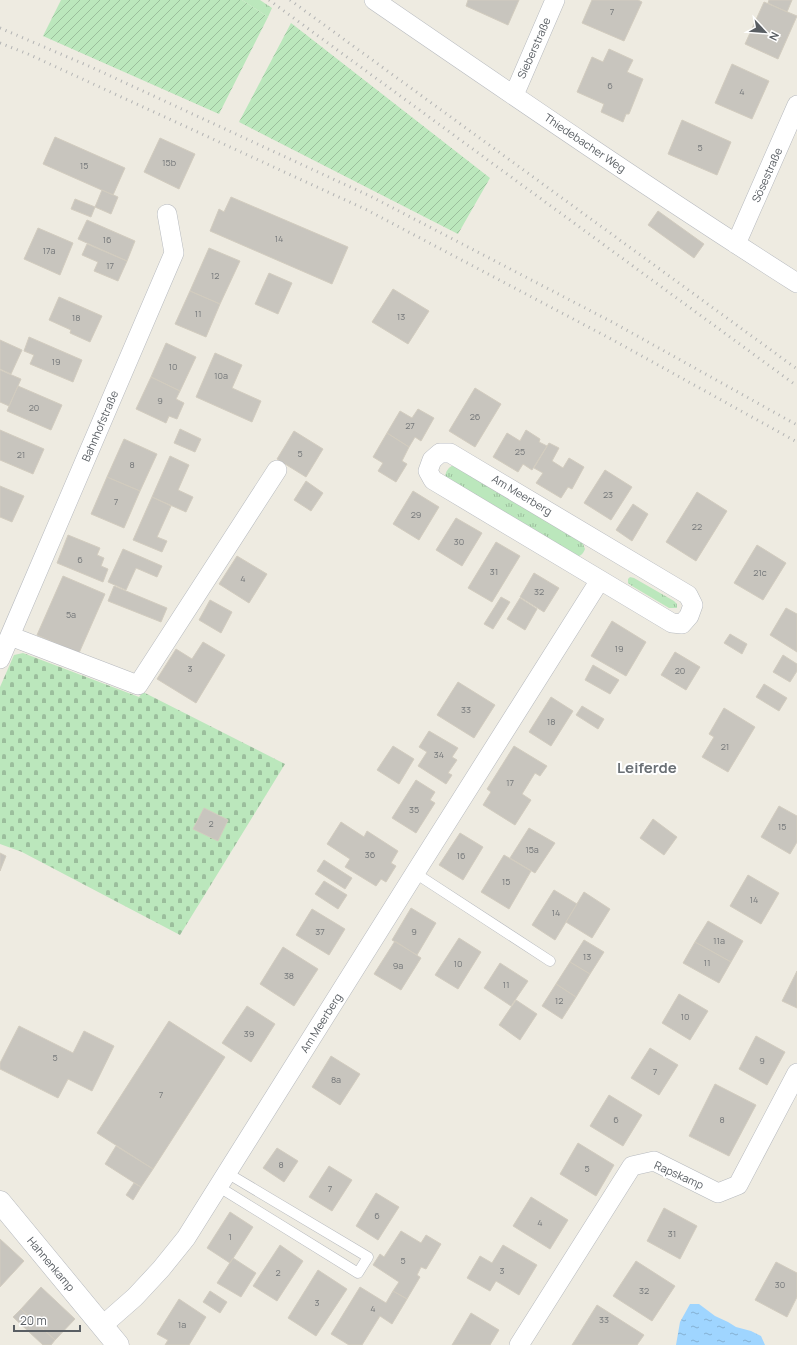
<svg xmlns="http://www.w3.org/2000/svg" width="797" height="1345" viewBox="0 0 797 1345" font-family="Manrope,sans-serif">
	<defs>
		<pattern id="grass-tufts" width="24" height="20" patternUnits="userSpaceOnUse"><rect width="24" height="20" fill="#bbe7bc"/><path d="M3 7l-1-3M5 7V3M7 7l1-3M15 17l-1-3M17 17v-4M19 17l1-3" fill="none" stroke="#9bbe9c"/></pattern>
		<pattern id="cemetery-stones" width="16" height="16" patternUnits="userSpaceOnUse"><rect width="16" height="16" fill="#bbe7bc"/><path d="M2 7V4a2 2 0 0 1 4 0v3zM10 15v-3a2 2 0 0 1 4 0v3z" fill="#9bbe9c"/></pattern>
		<pattern id="garden-furrows" width="10" height="10" patternUnits="userSpaceOnUse"><rect width="10" height="10" fill="#bbe7bc"/><path d="M-1 1l2-2M0 10L10 0M9 11l2-2" fill="none" stroke="#9bbe9c"/></pattern>
		<pattern id="water-ripples" width="26" height="14" patternUnits="userSpaceOnUse"><rect width="26" height="14" fill="#9fd5ff"/><path d="M2 4q2-2 4 0t4 0M15 11q2-2 4 0t4 0" fill="none" stroke="#85b0d2"/></pattern>
	</defs>
	<rect width="100%" height="100%" fill="#eeebe1"/>
	<path fill="url(#grass-tufts)" d="M242,0H260L272,8L268,17Z
		M453,465L581,539L585,549C583,554 581,556 576,557L445,477C446,471 448,468 453,465Z
		M630,577L634,578L674,601L677,604V608H669L632,586L628,583V579Z"/>
	<path fill="url(#cemetery-stones)" d="M23,653L139,697L143,692L285,764L180,935L22,852L0,844V687L14,655Z"/>
	<path fill="url(#garden-furrows)" d="M61,0H242L268,17L219,114L43,36Z
		M291,23L490,178L458,234L239,122Z"/>
	<path fill="url(#water-ripples)" d="M690,1304H699L715,1316L728,1322L736,1327L751,1331L761,1336L765,1345H676L680,1322Z"/>
	<path fill="#c8c5be" stroke="#d2ccbf" d="M468,0H519L508,25L466,6Z
		M592,0H638L642,2L624,41L582,23Z
		M769,0H792L787,12L768,3Z
		M764,2L797,16L778,59L745,44Z
		M609,49L633,60L627,72L643,79L629,114H626L623,122L601,112L604,104L577,92L592,57L603,62Z
		M732,64L769,81L752,119L715,103Z
		M682,120L731,142L717,175L668,154Z
		M55,137L125,168L113,195L43,164Z
		M160,138L195,154L179,189L144,172Z
		M102,190L118,197L111,214L95,207Z
		M231,197L348,247L332,284L210,231L219,209L224,212Z
		M75,199L95,207L91,217L71,209Z
		M658,211L704,244L694,258L648,225Z
		M87,220L135,241L127,261L78,239Z
		M38,228L73,243L60,275L24,259Z
		M87,244L127,261L118,281L94,271L98,262L82,255Z
		M209,248L240,261L220,304L190,291Z
		M269,273L292,283L278,314L255,304Z
		M393,289L429,311L408,344L372,322Z
		M190,291L220,304L206,337L175,324Z
		M59,297L102,316L90,342L70,333L71,330L49,320Z
		M29,337L82,360L73,382L30,364L34,355L24,351Z
		M0,340L22,350L11,374L0,369Z
		M166,343L196,357L180,391L151,377Z
		M215,353L242,365L232,388L261,401L252,422L196,397Z
		M0,370L21,379L9,406L0,402Z
		M151,377L180,391L176,399L184,403L177,419L169,416L166,423L136,409Z
		M18,386L62,405L51,430L7,411Z
		M475,388L501,404L475,447L449,431Z
		M418,409L434,418L421,441L415,437L409,447L387,433L400,411L412,418Z
		M180,429L201,439L195,452L174,443Z
		M0,430L44,449L33,474L0,460Z
		M526,430L540,439L539,442L547,446L532,470L523,464L518,472L493,457L507,433L520,441Z
		M294,431L323,449L306,477L277,459Z
		M387,433L409,447L402,461L407,464L396,482L378,471L383,463L373,457Z
		M124,439L157,454L140,491L107,477Z
		M549,443L559,448L552,461L563,468L569,458L584,467L572,489L568,487L561,498L536,483L543,473L534,468Z
		M170,456L189,465L178,490L193,497L186,512L152,497Z
		M605,470L632,487L611,520L584,503Z
		M107,477L140,491L124,528L91,514Z
		M306,481L323,493L311,511L294,500Z
		M0,486L24,496L12,522L0,517Z
		M413,491L439,507L419,540L393,524Z
		M697,492L727,511L696,561L666,542Z
		M152,497L171,506L157,537L167,541L162,552L133,540Z
		M633,504L648,514L632,541L616,530Z
		M456,518L482,533L462,566L436,550Z
		M68,535L100,548L97,555L104,558L101,566L108,569L103,582L57,563Z
		M496,542L520,556L492,602L468,588Z
		M757,545L786,563L763,600L734,583Z
		M123,549L162,566L157,577L136,568L126,590L108,582Z
		M237,556L267,574L249,603L219,584Z
		M534,573L559,588L544,612L520,597Z
		M63,576L105,594L79,653L37,635Z
		M114,586L167,608L161,622L108,601Z
		M501,597L510,602L493,629L484,624Z
		M520,598L537,609L525,630L507,619Z
		M210,600L232,612L221,633L199,620Z
		M786,608L797,614V652L770,635Z
		M612,621L646,642L626,676L591,656Z
		M730,634L747,644L742,654L724,643Z
		M203,642L225,655L196,703L157,679L176,649L192,659Z
		M675,652L700,667L686,690L661,675Z
		M783,655L797,664V671L790,682L773,672Z
		M593,665L619,680L610,694L585,680Z
		M458,682L495,705L474,738L437,715Z
		M764,684L787,698L779,711L756,697Z
		M551,697L573,711L551,746L529,732Z
		M582,706L604,719L598,729L576,715Z
		M724,708L755,727L728,772L702,757L714,737L709,734Z
		M429,731L458,748L452,757L457,760L448,773L452,775L446,784L418,766L427,752L419,747Z
		M393,746L414,759L399,784L377,770Z
		M514,746L547,766L540,776L535,773L522,794L531,800L515,825L483,805L491,792L487,789Z
		M416,780L435,792L430,800L435,803L416,833L392,818Z
		M779,806L797,816V842L790,854L761,837Z
		M204,808L228,820L218,841L193,829Z
		M653,819L677,837L664,855L640,838Z
		M341,822L364,837L367,831L398,851L391,863L396,866L386,882L381,879L376,886L345,867L350,859L327,844Z
		M529,828L555,843L535,873L510,858Z
		M460,833L483,847L463,880L439,865Z
		M0,853L6,856L0,871Z
		M504,855L531,871L509,909L481,892Z
		M324,860L352,878L345,889L317,871Z
		M748,875L779,893L761,924L730,906Z
		M324,881L347,895L338,909L315,894Z
		M554,890L577,904L555,940L532,925Z
		M584,892L610,909L592,938L566,922Z
		M411,908L436,923L417,955L392,940Z
		M312,909L345,929L329,955L296,935Z
		M708,921L743,941L731,962L695,942Z
		M459,938L481,952L458,989L435,975Z
		M584,940L604,952L590,974L570,962Z
		M395,941L421,958L401,990L374,974Z
		M695,942L731,962L719,983L683,963Z
		M283,947L318,969L294,1006L260,984Z
		M570,962L590,974L576,997L556,984Z
		M500,963L528,981L511,1006L484,988Z
		M797,971V1008L782,1001Z
		M556,984L576,997L562,1019L542,1006Z
		M679,994L708,1011L690,1040L662,1023Z
		M516,1000L537,1014L520,1040L499,1025Z
		M247,1006L275,1024L251,1062L222,1043Z
		M169,1021L225,1057L153,1169L97,1133Z
		M19,1026L73,1053L84,1031L114,1046L92,1091L68,1079L58,1098L0,1069V1063Z
		M756,1036L785,1052L767,1085L739,1069Z
		M650,1048L678,1065L659,1095L631,1078Z
		M331,1056L360,1074L340,1105L312,1087Z
		M715,1084L756,1105L729,1156L689,1136Z
		M609,1095L642,1115L623,1146L590,1126Z
		M578,1143L614,1165L596,1196L560,1174Z
		M116,1146L153,1169L141,1187L105,1164Z
		M277,1148L298,1161L284,1182L263,1168Z
		M329,1166L352,1180L332,1211L309,1197Z
		M134,1183L141,1187L133,1200L126,1195Z
		M376,1193L399,1207L378,1240L356,1226Z
		M531,1197L568,1220L550,1249L513,1226Z
		M664,1208L697,1226L680,1259L647,1241Z
		M230,1212L253,1227L230,1263L207,1248Z
		M401,1231L421,1243L426,1235L441,1244L426,1269L421,1267L417,1275L420,1277L407,1299L393,1291L399,1282L373,1265L380,1254L384,1257Z
		M0,1239L24,1261L0,1287Z
		M280,1245L303,1261L277,1301L253,1286Z
		M503,1245L537,1265L519,1295L496,1281L490,1291L467,1278L480,1256L492,1263Z
		M233,1258L256,1273L241,1297L217,1283Z
		M636,1261L675,1286L652,1321L613,1296Z
		M776,1262L797,1273V1297L787,1317L755,1300Z
		M318,1270L347,1289L316,1336L288,1318Z
		M41,1287L75,1319L55,1340L21,1309Z
		M360,1287L386,1303L393,1291L407,1299L392,1324L380,1316L362,1345H349L331,1334Z
		M210,1291L227,1302L220,1313L203,1302Z
		M179,1299L206,1317L189,1345H165L168,1340L157,1334Z
		M597,1305L644,1335L637,1345H572Z
		M21,1309L55,1340L51,1345H43L13,1317Z
		M471,1313L499,1330L490,1345H452Z"/>
	<g fill="none" stroke-linecap="round" stroke-linejoin="round">
		<g stroke="#b6b9be" stroke-width="11">
			<path id="service" d="M415,873L550,961
				M219,1187L358,1273L368,1257L227,1173"/>
		</g>
		<g stroke="#b6b9be" stroke-width="20">
			<path id="minor" d="M374,0C514,96 654,192 797,283
				M514,95L555,0
				M736,244L797,105
				M440,453H450L688,595L693,605L689,616L682,624L672,623L433,480L428,471L432,460Z
				M10,636L138,685L277,470
				M0,659L174,253L167,214
				M102,1326L135,1297L161,1269L186,1238L415,873L600,580
				M519,1345L632,1166L654,1161L718,1193L738,1185L797,1073"/>
		</g>
		<g stroke="#b6b9be" stroke-width="23">
			<path id="tertiary" d="M0,1202L118,1345"/>
		</g>
		<use href="#service" stroke="#fff" stroke-width="10"/>
		<use href="#minor" stroke="#fff" stroke-width="19"/>
		<use href="#tertiary" stroke="#fff" stroke-width="22"/>
		<path stroke="#b3b4b4" stroke-width="3" stroke-dasharray="1 5" stroke-linecap="butt" d="M269,0L797,386
			M290,0L797,369
			M0,28L91,67L372,197L614,323L797,425
			M0,43L28,54L367,210L613,340L797,442"/>
	</g>
	<g text-anchor="middle" stroke-width="4" stroke-linejoin="round" paint-order="stroke">
		<g font-size="9" fill="#75787a">
			<text x="612" y="15">7</text>
			<text x="610" y="89">6</text>
			<text x="742" y="95">4</text>
			<text x="700" y="151">5</text>
			<text x="169" y="166">15b</text>
			<text x="84" y="169">15</text>
			<text x="279" y="242">14</text>
			<text x="107" y="243">16</text>
			<text x="49" y="254">17a</text>
			<text x="110" y="269">17</text>
			<text x="215" y="279">12</text>
			<text x="198" y="317">11</text>
			<text x="401" y="320">13</text>
			<text x="76" y="321">18</text>
			<text x="56" y="365">19</text>
			<text x="173" y="370">10</text>
			<text x="221" y="379">10a</text>
			<text x="160" y="404">9</text>
			<text x="34" y="411">20</text>
			<text x="475" y="420">26</text>
			<text x="410" y="429">27</text>
			<text x="520" y="455">25</text>
			<text x="300" y="457">5</text>
			<text x="21" y="458">21</text>
			<text x="132" y="468">8</text>
			<text x="608" y="498">23</text>
			<text x="116" y="505">7</text>
			<text x="416" y="518">29</text>
			<text x="697" y="530">22</text>
			<text x="459" y="545">30</text>
			<text x="80" y="563">6</text>
			<text x="494" y="575">31</text>
			<text x="760" y="576">21c</text>
			<text x="243" y="582">4</text>
			<text x="539" y="595">32</text>
			<text x="71" y="618">5a</text>
			<text x="619" y="652">19</text>
			<text x="190" y="672">3</text>
			<text x="680" y="674">20</text>
			<text x="466" y="713">33</text>
			<text x="551" y="725">18</text>
			<text x="725" y="750">21</text>
			<text x="439" y="758">34</text>
			<text x="510" y="786">17</text>
			<text x="414" y="813">35</text>
			<text x="211" y="827">2</text>
			<text x="782" y="830">15</text>
			<text x="532" y="853">15a</text>
			<text x="370" y="858">36</text>
			<text x="461" y="859">16</text>
			<text x="506" y="885">15</text>
			<text x="754" y="903">14</text>
			<text x="556" y="916">14</text>
			<text x="320" y="935">37</text>
			<text x="414" y="935">9</text>
			<text x="719" y="944">11a</text>
			<text x="587" y="960">13</text>
			<text x="707" y="966">11</text>
			<text x="458" y="967">10</text>
			<text x="398" y="969">9a</text>
			<text x="289" y="979">38</text>
			<text x="506" y="988">11</text>
			<text x="559" y="1004">12</text>
			<text x="685" y="1020">10</text>
			<text x="249" y="1037">39</text>
			<text x="55" y="1061">5</text>
			<text x="762" y="1064">9</text>
			<text x="655" y="1075">7</text>
			<text x="336" y="1083">8a</text>
			<text x="161" y="1098">7</text>
			<text x="616" y="1123">6</text>
			<text x="722" y="1123">8</text>
			<text x="281" y="1168">8</text>
			<text x="587" y="1172">5</text>
			<text x="330" y="1192">7</text>
			<text x="377" y="1219">6</text>
			<text x="540" y="1226">4</text>
			<text x="672" y="1237">31</text>
			<text x="230" y="1240">1</text>
			<text x="403" y="1264">5</text>
			<text x="502" y="1274">3</text>
			<text x="278" y="1276">2</text>
			<text x="780" y="1288">30</text>
			<text x="644" y="1294">32</text>
			<text x="317" y="1306">3</text>
			<text x="373" y="1312">4</text>
			<text x="604" y="1323">33</text>
			<text x="182" y="1328">1a</text>
		</g>
		<g font-size="11" fill="#595e63" stroke="#fff">
			<text transform="translate(534 48) rotate(-66)" y="4">Sieberstraße</text>
			<text transform="translate(585 143) rotate(34)" y="4">Thiedebacher Weg</text>
			<text transform="translate(767 175) rotate(-66)" y="4">Sösestraße</text>
			<text transform="translate(100 426) rotate(-67)" y="4">Bahnhofstraße</text>
			<text transform="translate(522 495) rotate(31)" y="4">Am Meerberg</text>
			<text transform="translate(321 1023) rotate(-58)" y="4">Am Meerberg</text>
			<text transform="translate(679 1175) rotate(24)" y="4">Rapskamp</text>
			<text transform="translate(51 1264) rotate(50)" y="4">Hahnenkamp</text>
		</g>
		<g font-size="15" font-weight="bold" fill="#6a7075" stroke="#fff">
			<text x="647" y="773">Leiferde</text>
		</g>
	</g>
	<g transform="translate(765 32) rotate(116)" stroke="#ffffff" stroke-width="3" paint-order="stroke">
	<path d="M0-3L7 15L0 10L-7 15Z" fill="#595e63"/>
	<text y="-6" font-size="11" font-weight="bold" text-anchor="middle" fill="#595e63">N</text>
	</g>
	<path d="M14 1325v6h66v-6" fill="none" stroke="#595e63" stroke-width="2"/>
	<text x="20" y="1325" font-size="12" fill="#595e63" stroke="#ffffff" stroke-width="3" paint-order="stroke">20 m</text>
</svg>
